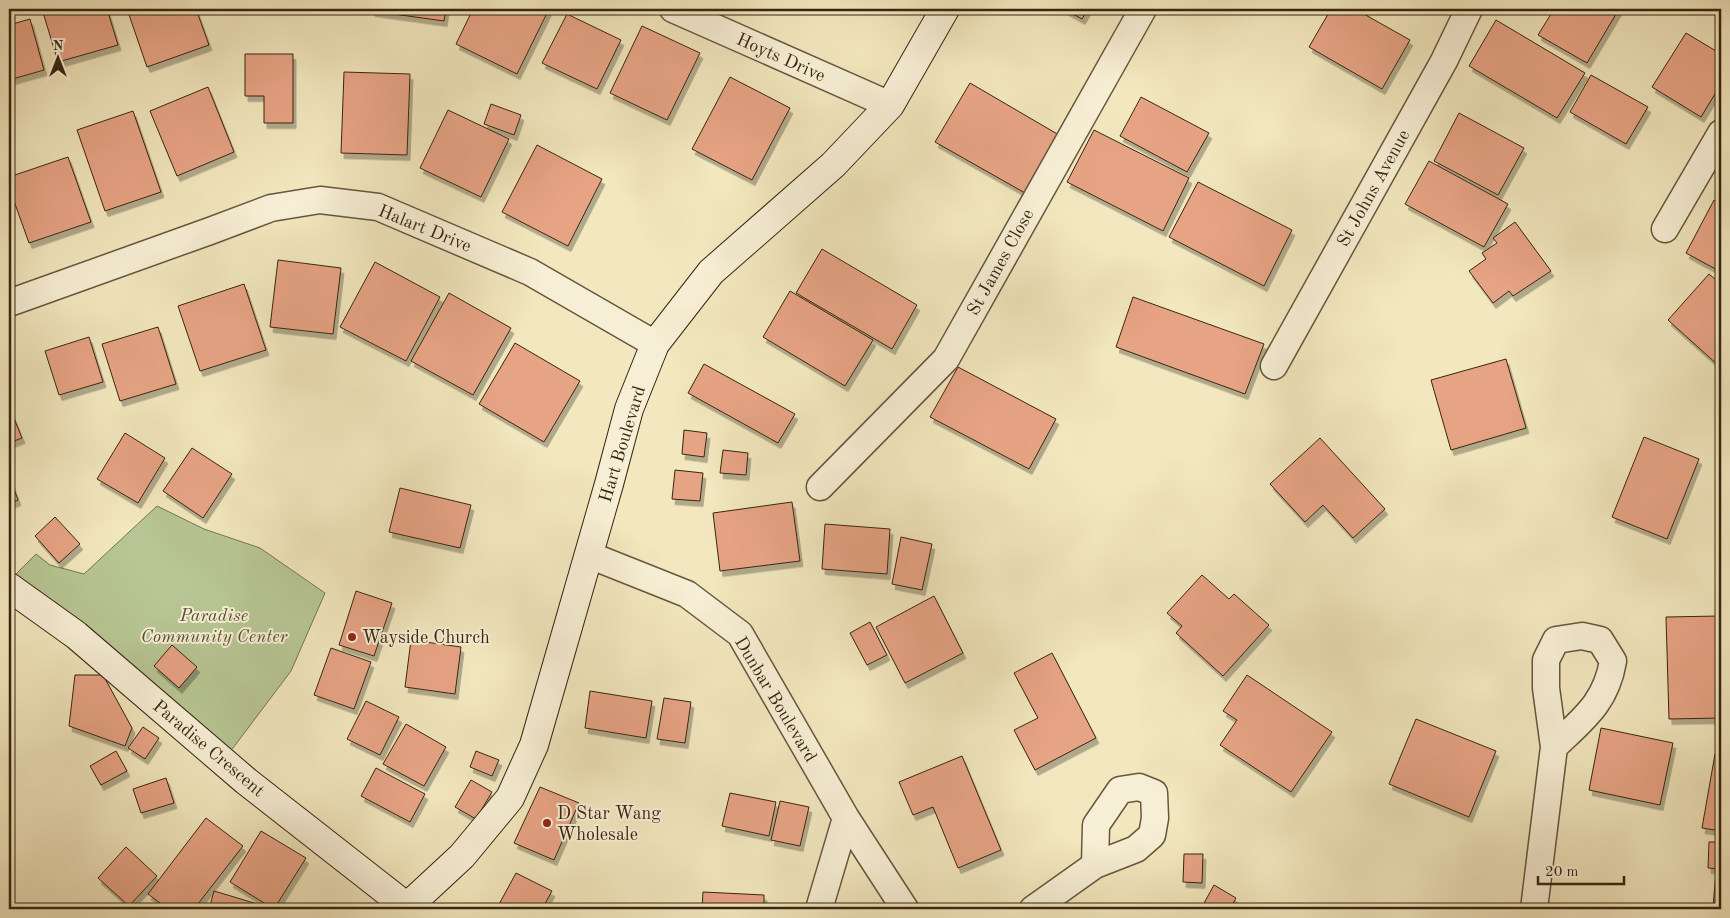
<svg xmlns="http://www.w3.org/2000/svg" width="1730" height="918" viewBox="0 0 1730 918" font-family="'Old Standard TT',serif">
	<defs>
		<filter id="shadow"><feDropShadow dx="3" dy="5.5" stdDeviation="0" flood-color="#0004"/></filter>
	</defs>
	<rect width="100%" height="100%" fill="#f2e7be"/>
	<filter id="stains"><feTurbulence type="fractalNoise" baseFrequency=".004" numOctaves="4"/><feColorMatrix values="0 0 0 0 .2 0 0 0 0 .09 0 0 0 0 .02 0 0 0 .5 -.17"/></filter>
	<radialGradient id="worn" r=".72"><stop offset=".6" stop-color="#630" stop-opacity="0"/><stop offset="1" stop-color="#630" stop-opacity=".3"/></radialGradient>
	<path fill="#b7c694" stroke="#777652" d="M157,506L204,529L260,548L325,593L291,671L230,752L14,576L36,554L50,565L84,574Z"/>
	<path fill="#e7a485" stroke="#372510" filter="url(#shadow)" d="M42,9H107L118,45L58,62Z
		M127,9H196L209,45L147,67Z
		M372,9H446L444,21L372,11Z
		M473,9H549L517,74L456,44Z
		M1064,9H1088L1082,19Z
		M1331,9H1355L1410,40L1382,89L1309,47Z
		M1554,9H1619L1587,63L1538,35Z
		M567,14L621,40L597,89L542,63Z
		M30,19L44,70L9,80V25Z
		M1496,20L1585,73L1557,118L1469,66Z
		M642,26L700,53L667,120L610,93Z
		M1686,33L1721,54V84L1701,117L1652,87Z
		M245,54H293V123H264V96H245Z
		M344,72L410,74L407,155L341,153Z
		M1591,75L1648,107L1626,144L1570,112Z
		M730,77L790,108L752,180L692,149Z
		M970,83L1059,135L1025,193L935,142Z
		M208,87L234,152L177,176L150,111Z
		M1141,97L1209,133L1187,172L1120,136Z
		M491,104L521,115L514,135L484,124Z
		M448,110L509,139L481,197L420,168Z
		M133,111L161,192L105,211L77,130Z
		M1459,113L1524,148L1498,195L1434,161Z
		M1094,130L1189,178L1163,231L1067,182Z
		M537,145L602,179L568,246L502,212Z
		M68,157L91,222L29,243L9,187V177Z
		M1429,161L1508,204L1484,247L1405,204Z
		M1198,182L1292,230L1264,286L1169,237Z
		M1714,200L1721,204V272L1686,253Z
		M1515,222L1551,271L1513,296L1509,291L1493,303L1469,271L1486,259L1482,253L1497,243L1493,238Z
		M822,249L917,305L892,349L796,293Z
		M278,260L341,268L333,334L270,327Z
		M375,262L440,297L406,361L340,327Z
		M1709,274L1721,284V363L1719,366L1668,320Z
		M244,284L266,350L200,371L178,306Z
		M790,291L873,340L845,386L763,337Z
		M449,293L511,328L473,395L411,361Z
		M1133,297L1264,344L1245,394L1116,347Z
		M158,327L176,384L120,401L102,344Z
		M89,337L103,382L59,395L45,351Z
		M515,343L580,381L544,442L479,404Z
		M1506,359L1526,428L1451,450L1431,380Z
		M704,364L795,414L778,443L688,393Z
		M958,367L1056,419L1029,469L930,417Z
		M9,406L22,438L9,443Z
		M684,430L707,433L704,457L682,454Z
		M125,433L165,458L138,503L97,479Z
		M1644,437L1699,459L1667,539L1612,517Z
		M1320,438L1385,509L1353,538L1323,505L1305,522L1270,484Z
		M192,448L232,474L203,518L163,491Z
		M723,450L748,453L746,475L720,473Z
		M675,470L703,473L700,501L672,499Z
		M9,476L18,500L9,504Z
		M400,488L471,505L460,548L389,532Z
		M792,502L800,561L720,571L713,513Z
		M55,517L80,544L59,563L35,536Z
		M825,524L890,529L887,574L822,569Z
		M901,537L932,544L922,590L892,584Z
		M1202,575L1229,599L1234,594L1269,625L1223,676L1176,633L1182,626L1167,613Z
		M356,591L392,603L374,656L339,645Z
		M934,596L963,653L905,683L876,627Z
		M1719,616L1721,718L1669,719L1666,617Z
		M870,622L887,655L867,665L850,633Z
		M411,640L461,647L455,694L405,687Z
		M172,645L197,667L179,688L154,666Z
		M331,648L371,662L354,709L314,695Z
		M1052,653L1096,738L1035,770L1014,730L1038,718L1014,673Z
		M75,675H103L132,728L125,746L69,726Z
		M1247,675L1332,732L1291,792L1220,745L1237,720L1223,711Z
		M590,691L652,701L646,738L585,728Z
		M664,698L691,702L685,743L657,739Z
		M366,701L399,717L380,755L347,739Z
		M1416,719L1496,751L1469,817L1389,784Z
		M406,724L446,747L424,786L383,764Z
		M143,727L159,738L145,759L128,748Z
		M1601,728L1673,743L1660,805L1589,790Z
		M116,751L127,771L101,785L90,766Z
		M476,751L499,760L492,776L470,767Z
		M1715,754L1721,755V831L1702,828Z
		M962,756L1001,850L958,868L933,807L913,815L899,782Z
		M376,768L425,794L410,822L361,796Z
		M166,778L174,803L141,813L133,789Z
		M471,780L492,792L476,819L455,807Z
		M540,787L579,803L554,860L514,843Z
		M730,793L776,802L769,836L722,826Z
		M780,801L809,807L800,846L771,840Z
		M206,818L243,846L194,909H168L148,894Z
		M261,831L306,858L274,909L230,882Z
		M1709,842H1721V869L1708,868Z
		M126,847L157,876L129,906L98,878Z
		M1184,854H1203L1202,883L1183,882Z
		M1716,872H1721V908L1713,907Z
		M516,873L552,891L542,909L497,908Z
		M1214,885L1236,898L1230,909H1209L1203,905Z
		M214,891L264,906L263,909H209Z
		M703,892L764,895V909H702Z"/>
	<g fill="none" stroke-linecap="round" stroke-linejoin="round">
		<g stroke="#66563c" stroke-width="29">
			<path id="street" d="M673,9L890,105
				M1665,229L1721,133
				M9,303L210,231L271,208L320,200L378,207L530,272L655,344
				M1274,366L1444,61L1469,9
				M820,487L946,359L1143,9
				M589,555L687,594L740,634L846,818L905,909
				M819,909L846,818
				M1033,909L1095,865L1136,849L1152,835L1155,818L1154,793L1139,787L1120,790L1096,825L1095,865
				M1534,909L1554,747L1546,688V660L1556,640L1582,636L1600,640L1613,661C1606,703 1583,719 1554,747"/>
		</g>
		<g stroke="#372510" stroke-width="30">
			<path id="secondary" d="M9,587L76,635L246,781L407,907V909
				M407,907L462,856L510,798L534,745L609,484L629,409L655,344L711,272L833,165L890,105L945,9"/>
		</g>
		<use href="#street" stroke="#f7efd5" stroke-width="26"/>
		<use href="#secondary" stroke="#f7efd5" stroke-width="28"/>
	</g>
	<g fill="#8f2418" stroke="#f7efd5" stroke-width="2">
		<circle cx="352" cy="637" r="5"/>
		<circle cx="547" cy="823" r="5"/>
	</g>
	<g text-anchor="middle" stroke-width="4" stroke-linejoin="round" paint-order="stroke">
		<g font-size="18" fill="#372510" stroke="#f7efd5">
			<text transform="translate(781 57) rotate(24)" y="6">Hoyts Drive</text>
			<text transform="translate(1373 188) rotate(-61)" y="6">St Johns Avenue</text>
			<text transform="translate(425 228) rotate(22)" y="6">Halart Drive</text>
			<text transform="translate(1000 262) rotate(-61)" y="6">St James Close</text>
			<text transform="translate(622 444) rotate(-73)" y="6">Hart Boulevard</text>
			<text transform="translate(776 699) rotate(59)" y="6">Dunbar Boulevard</text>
			<text transform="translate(209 748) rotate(40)" y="6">Paradise Crescent</text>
		</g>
		<g font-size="18" font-style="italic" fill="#574d31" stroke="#f7efd5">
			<text x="214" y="621">Paradise<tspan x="214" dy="21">Community Center</tspan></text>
		</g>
		<g font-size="18" fill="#372510" stroke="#f7efd5" text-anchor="start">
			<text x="362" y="643">Wayside Church</text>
			<text x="557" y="819">D Star Wang<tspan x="557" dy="21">Wholesale</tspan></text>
		</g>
	</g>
	<rect width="1730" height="918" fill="none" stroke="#f2e7be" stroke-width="30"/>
	<rect x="10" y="10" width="1710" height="898" fill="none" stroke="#372510" stroke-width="2.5"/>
	<rect x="15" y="15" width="1700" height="888" fill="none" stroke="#372510"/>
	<g transform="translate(58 58)" stroke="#f7efd5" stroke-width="4" paint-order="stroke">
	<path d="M0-4L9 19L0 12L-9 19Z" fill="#372510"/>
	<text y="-8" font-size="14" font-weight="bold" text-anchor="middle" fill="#372510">N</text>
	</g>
	<path d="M1538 876v8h86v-8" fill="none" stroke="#372510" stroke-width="2.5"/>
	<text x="1545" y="876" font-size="15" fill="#372510" stroke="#f7efd5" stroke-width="4" paint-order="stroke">20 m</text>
	<rect width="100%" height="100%" filter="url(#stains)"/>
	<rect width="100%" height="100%" fill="url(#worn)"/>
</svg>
